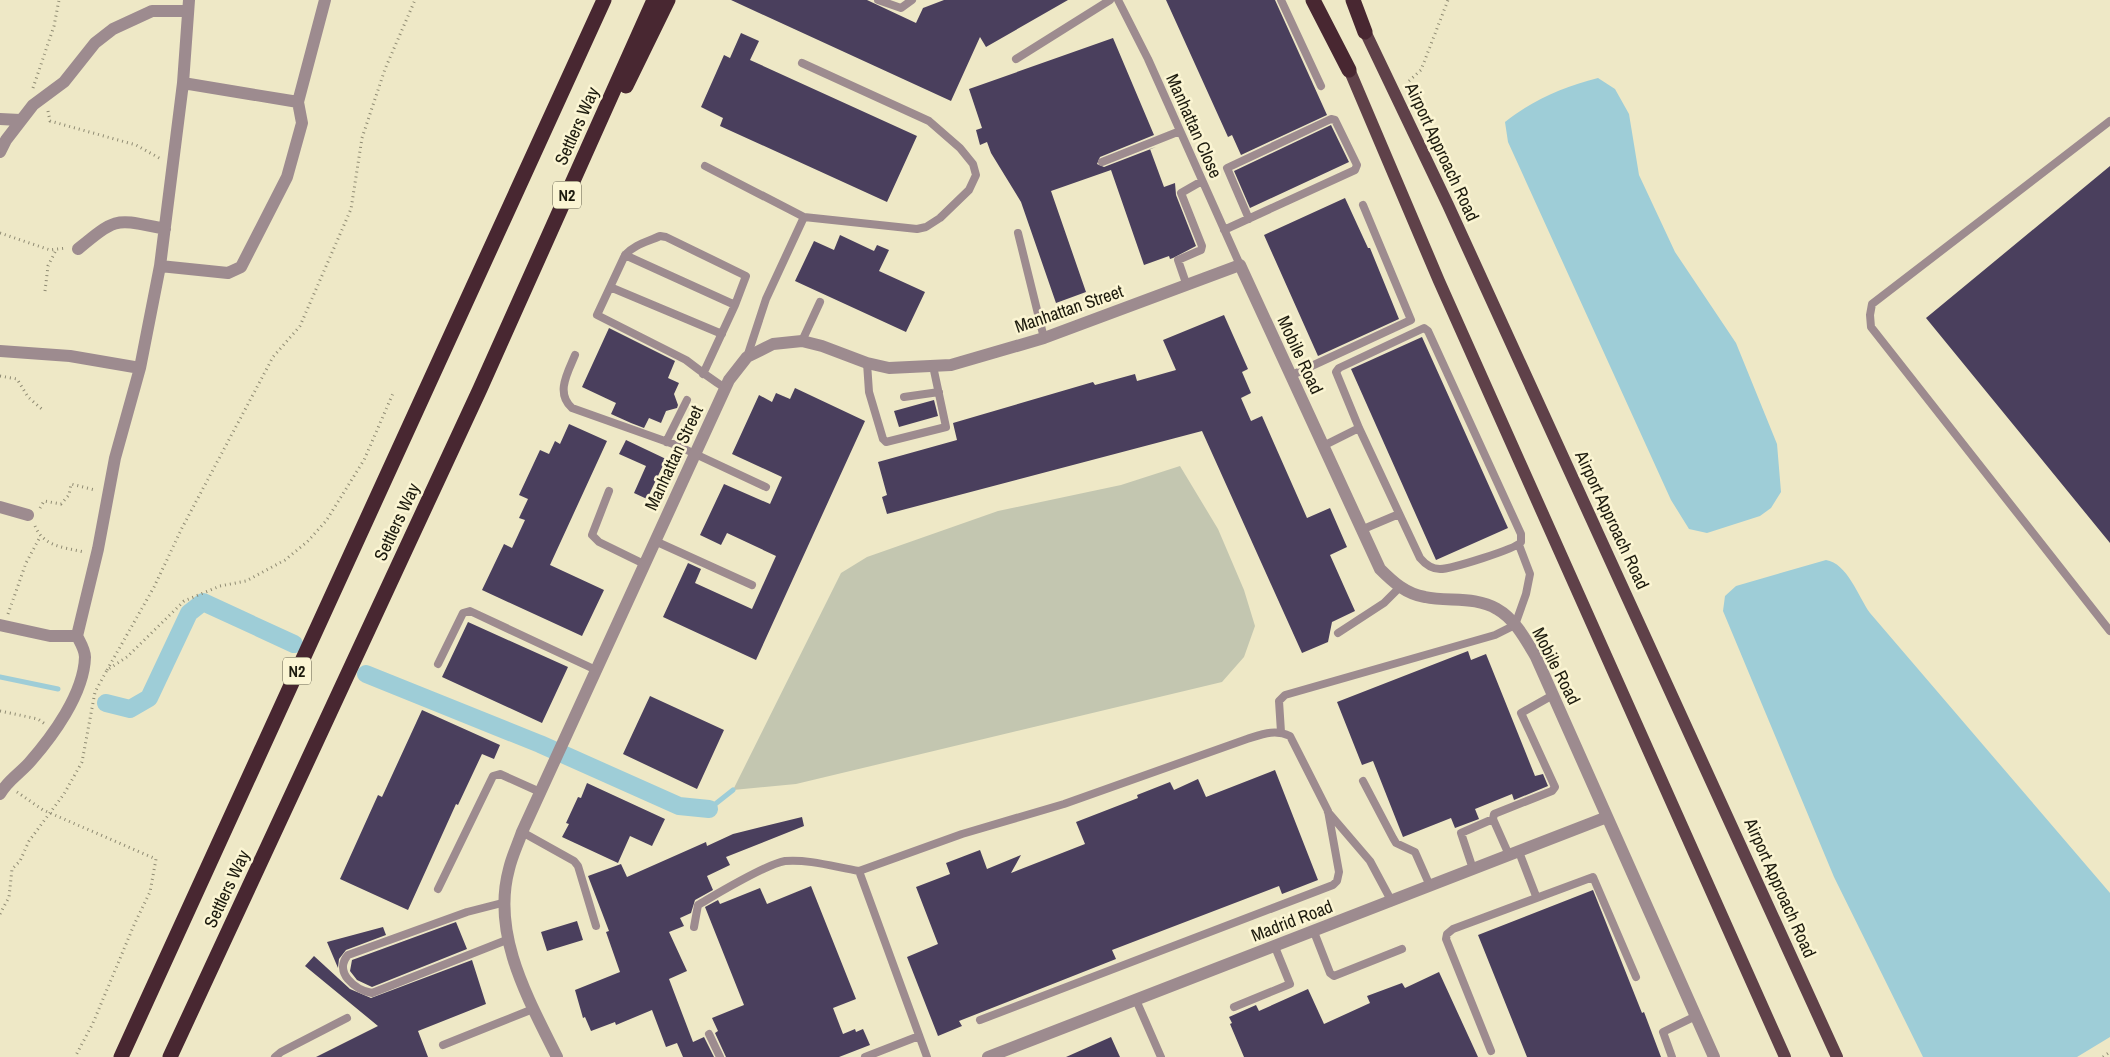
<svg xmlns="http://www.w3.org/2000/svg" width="2110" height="1057" viewBox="0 0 2110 1057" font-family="'Archivo Narrow',sans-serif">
	<rect width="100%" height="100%" fill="#eee8c6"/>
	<path fill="#c3c6b0" d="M1180,466L1218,529L1244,590L1255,626L1244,657L1222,682L796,784L733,790L841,573L867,557L998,511L1121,485Z"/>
	<path fill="#9ecdd7" d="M1598,78L1615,89L1629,114L1639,175L1675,252L1736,343L1777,444L1781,492L1771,508L1760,516L1707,533L1689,529L1671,500L1508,142L1505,122C1533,100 1563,87 1598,78Z
		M1826,560C1847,563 1858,596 1870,613L2110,893V1037L2077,1057H1923L1834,877L1723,611L1725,596L1736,586Z"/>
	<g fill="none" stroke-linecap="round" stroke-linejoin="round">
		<path stroke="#9ecdd7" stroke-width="5" d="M0,677L58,689
			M709,809L733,790"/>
		<path stroke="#9ecdd7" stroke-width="18" d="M366,674L540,744L679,806L709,809
			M106,703L130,709L149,698L189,613L203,602L294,644"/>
	</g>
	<path fill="#4a3f5d" d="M731,0H867L916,23L923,8L944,0H1068L986,47L980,37L951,101Z
		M1166,0H1275L1327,115L1241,155L1232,135L1228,137Z
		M741,33L759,41L750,60L917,136L887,202L720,126L723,118L701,107L724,55L730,58Z
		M1113,38L1154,135L1100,157L1097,164L1104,167L1156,147L1150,149L1164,187L1175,183L1176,195L1196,246L1173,258L1170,259L1169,256L1144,265L1111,170L1051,191L1086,292L1056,303L1021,202L991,153L987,142L980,145L976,130L982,128L969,89Z
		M1331,125L1349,162L1250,208L1234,171Z
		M2110,166V543L1926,318Z
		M1345,198L1368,248H1370L1399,319L1318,356L1264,235Z
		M840,235L874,251L877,245L889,250L879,271L925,292L906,332L795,281L814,241L834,250Z
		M1224,315L1248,369L1242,372L1251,393L1241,398L1251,421L1262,416L1307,518L1330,508L1347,547L1330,555L1355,611L1332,622L1328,642L1302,653L1202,431L887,514L882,497L887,495L878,462L957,440L953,423L1093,382L1095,385L1135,374L1137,381L1176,370L1163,340Z
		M609,328L675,361L668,378L679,383L674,394L678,405L677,408L666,411L661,423L649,418L644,428L631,423L611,414L616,403L582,387Z
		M1422,337L1508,528L1436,560L1351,369Z
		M795,388L865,421L756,660L663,617L688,563L701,569L695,583L752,609L776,556L727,533L721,545L700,535L724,484L770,504L782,477L732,454L759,395L772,402L776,393L790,399Z
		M934,400L938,416L899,427L894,411Z
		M569,424L607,441L550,565L604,590L582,636L482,590L504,544L512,548L525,520L519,518L528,499L519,495L540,450L549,454L555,441L560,444Z
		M626,440L666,459L647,499L634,493L646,466L619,454Z
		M468,622L568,667L542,723L442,677Z
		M1468,651L1471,660L1486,654L1535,776L1543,774L1548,786L1514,800L1512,794L1475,809L1479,819L1455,828L1451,818L1403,837L1373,761L1362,765L1337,702Z
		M650,696L724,730L697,789L623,754Z
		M422,710L500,745L494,759L482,754L458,805L456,804L408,910L340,879L378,795L382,797Z
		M1275,770L1318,880L1282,894L1279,886L1112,950L1116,959L959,1021L962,1026L938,1036L907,957L938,944L916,887L950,874L946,863L980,850L987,869L1021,855L1011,873L1085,844L1076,822L1138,798L1137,795L1170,782L1174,790L1198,779L1206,797Z
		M587,783L665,819L652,846L630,836L618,863L562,837L569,824L566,823L578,797L581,798Z
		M802,817L804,826L726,857L730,865L707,876L713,890L695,900L691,913L680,918L684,926L669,932L687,971L669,979L693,1042L704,1037L714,1057H683L677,1043L666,1047L652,1010L616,1025L615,1022L591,1031L585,1017L583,1018L575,990L620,972L606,932L609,931L588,876L621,864L627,877L706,842L707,846L733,834Z
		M811,886L856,999L833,1008L843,1034L855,1029L856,1032L863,1029L870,1045L839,1057H726L715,1033L718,1031L712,1018L744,1005L705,907L718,900L720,904L760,888L767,904Z
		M1593,890L1642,1013L1644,1012L1661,1057H1527L1478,935Z
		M577,921L583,940L547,951L541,932Z
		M456,922L467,949L372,987L357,980L350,971L352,960Z
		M383,927L386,935L346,950L339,959L338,968L327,942Z
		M314,956L350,989L371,998L472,960L486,1004L418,1031L428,1057H316L378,1026L305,966Z
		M1439,972L1478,1057H1244L1230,1024L1232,1023L1229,1017L1256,1005L1259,1011L1308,989L1324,1024L1370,1003L1367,996L1402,983L1405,988Z
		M1111,1037L1120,1057H1066Z"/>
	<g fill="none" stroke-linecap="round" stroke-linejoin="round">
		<path stroke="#8f8b73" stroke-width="3" stroke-dasharray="1 4" stroke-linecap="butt" d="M1409,81L1421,70L1448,0
			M33,88L54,26L59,0
			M48,111L50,121L136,145L161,159
			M0,233L50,250L66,248
			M45,291L48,266L56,250
			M0,376L17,379L28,397L44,411
			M40,508L44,501L61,504L69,495L71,484L95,490
			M35,526C44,547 63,547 84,552
			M8,614L26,563L40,537
			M107,670L154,587L182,528L273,357L300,326L351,209L362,138L385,69L415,0
			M0,711L38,719L45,724
			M17,792L43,810L156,859L150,892L134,925L93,1023L75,1057
			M0,914L9,897L12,869L20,861L29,841L64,794L82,762L95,692L107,670L127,657L184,601L220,586L246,581L285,560L307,542L326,521L364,460L394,391
			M2103,1057L2110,1052"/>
		<path stroke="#9d8b8f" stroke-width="8" d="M878,0L901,8L912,0
			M1118,0L1148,59L1240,265
			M1281,0L1321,86
			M1016,59L1110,0
			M2110,121L1872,304L1870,315L1871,327L2110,631
			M1102,162L1180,131
			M705,166L804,217L917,229L926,227L940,218L969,190L976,175L973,164L960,148L929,121L802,63
			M1224,230L1355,170L1357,165L1335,120L1331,119L1227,168L1249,219
			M1018,233L1044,338
			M625,255C635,244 647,242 660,236L666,237L746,276L735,305
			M1187,286L1178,260L1201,250L1202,246L1181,193L1202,181
			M610,287L722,334
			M1424,328L1428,331L1521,534V542C1516,549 1451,569 1440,569C1432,569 1425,564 1420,558L1359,428L1336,372L1339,368Z
			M802,341L820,302
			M575,355C568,372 555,393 572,408L676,445L766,487
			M747,357L766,299L804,217
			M867,363L869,392L883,439L886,442L946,427L933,366
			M703,374L735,305L625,255L597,315L686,360C699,370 711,379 725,388
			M1290,376L1411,320L1363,205
			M904,397L939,392
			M666,442L687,400
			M1323,446L1359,428
			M609,491L592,535L599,542L644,564
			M1361,530L1399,514
			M655,541L752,585
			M1338,633L1384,603L1400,587
			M438,664L463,613L470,611L596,670
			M1281,732L1279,701L1285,695L1495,635L1515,625L1526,594L1530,574L1519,545
			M1363,781L1393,838L1396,843L1415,852L1430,886
			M1328,812L1370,861L1392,902
			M522,832L574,861L578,866L596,926
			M1519,852L1536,896
			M1509,855L1493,819L1494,814L1552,791L1555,787L1521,713L1553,695
			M1473,869L1461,833L1493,819
			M438,889L493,776L500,774L540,792
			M506,902L467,912L348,955C333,972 355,990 372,993L509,939
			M694,927L698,905C717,894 766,864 785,861C809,859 835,867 859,871
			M1314,932L1330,973L1334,976L1402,949
			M1136,1000L1161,1057
			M1234,1007L1290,984L1275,947
			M709,1034L720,1057
			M443,1045L533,1009
			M1491,1051L1446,939L1447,934L1453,929L1593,877L1636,977
			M275,1057L281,1052L347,1018
			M865,1057L919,1036
			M927,1057L859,871L962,834L1064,804L1247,739C1263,734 1275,729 1290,736L1328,811L1339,872L1337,881L1333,885L980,1020
			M1672,1057L1663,1032L1696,1016"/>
		<path stroke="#9d8b8f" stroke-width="12" d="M183,83L298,102
			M0,119L20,120
			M0,152L6,140L33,105L64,82L95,43L113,29L152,11H188
			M78,249C118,216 115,219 165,229
			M160,266L228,273L241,267L287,177L302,123L298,102L325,0
			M0,351L70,356L140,368
			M0,507L28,515
			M0,625L50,636H77L98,549L115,458L140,368L160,266L183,83L189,0
			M0,794C7,781 19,774 29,763C52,737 84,694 85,657C85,650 80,642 77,636
			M557,1057C529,1000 491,935 509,869C512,856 518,844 522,832L729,380L747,357L773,344L802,341L822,346L867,363L889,368L951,365L1044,338L1240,265L1380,569C1393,582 1406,594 1425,597C1449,602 1475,596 1497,609C1515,619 1526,640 1536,657L1714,1057
			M988,1057L1607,817"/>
		<path stroke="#5f4149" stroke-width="12" d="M1362,25L1448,205L1837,1057
			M1346,62L1439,281L1785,1057"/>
		<path stroke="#482731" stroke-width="15" d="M1313,0L1349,70
			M1353,0L1365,32
			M626,86L668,0
			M121,1057L604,0
			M170,1057L480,389L654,0"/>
	</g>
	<g text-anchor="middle" stroke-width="5" stroke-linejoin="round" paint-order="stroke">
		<g fill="#fbf5d3" stroke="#605c49" stroke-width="1">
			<rect x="553" y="181.5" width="28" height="27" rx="4"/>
			<rect x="283" y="657.5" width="28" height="27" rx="4"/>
		</g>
		<g font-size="16" font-weight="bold" fill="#1d1b0e">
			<text x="567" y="201">N2</text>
			<text x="297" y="677">N2</text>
		</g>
		<g font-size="18" fill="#1d1b0e" stroke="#fbf5d3">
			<text transform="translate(577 126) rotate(-66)" y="6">Settlers Way</text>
			<text transform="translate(1194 126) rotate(66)" y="6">Manhattan Close</text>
			<text transform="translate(1442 152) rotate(65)" y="6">Airport Approach Road</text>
			<text transform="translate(1069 309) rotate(-19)" y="6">Manhattan Street</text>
			<text transform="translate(1300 355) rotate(65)" y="6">Mobile Road</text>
			<text transform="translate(674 458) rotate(-65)" y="6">Manhattan Street</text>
			<text transform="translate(1612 520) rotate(65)" y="6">Airport Approach Road</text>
			<text transform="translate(397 522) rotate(-65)" y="6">Settlers Way</text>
			<text transform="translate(1556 666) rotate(63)" y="6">Mobile Road</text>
			<text transform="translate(1780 888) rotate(66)" y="6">Airport Approach Road</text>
			<text transform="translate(227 889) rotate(-65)" y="6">Settlers Way</text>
			<text transform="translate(1292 921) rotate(-21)" y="6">Madrid Road</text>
		</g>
	</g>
</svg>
